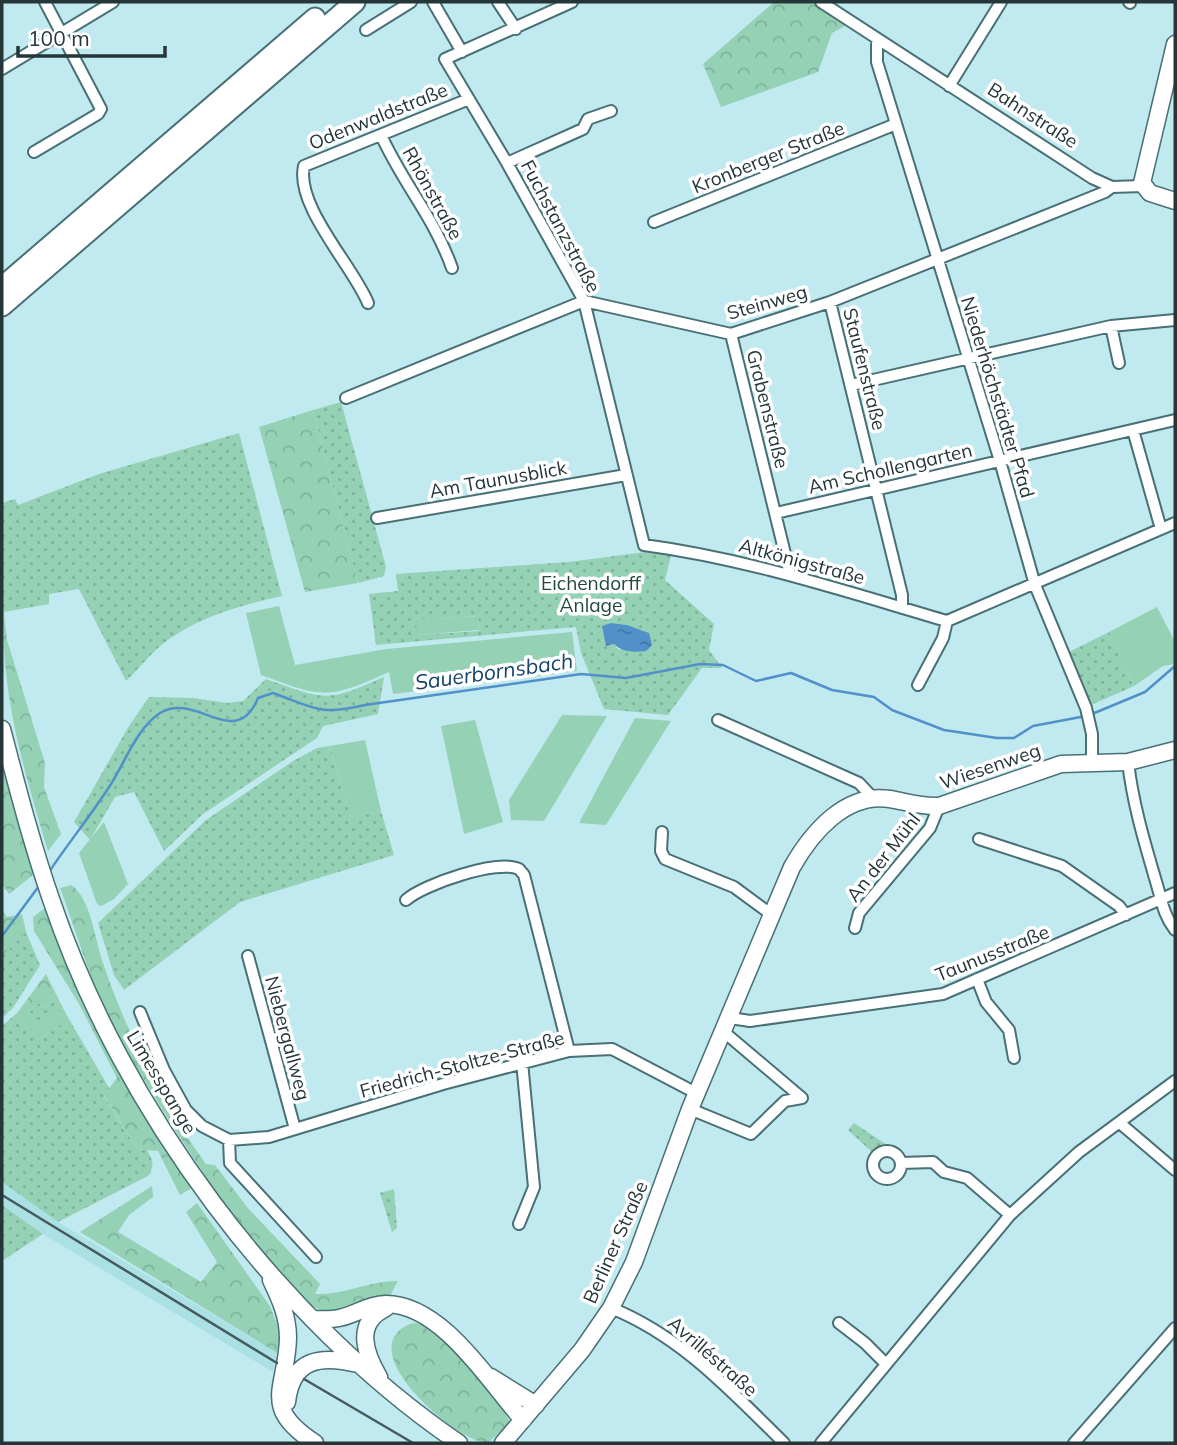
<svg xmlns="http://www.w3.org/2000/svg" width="1177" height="1445" viewBox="0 0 1177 1445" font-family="Mulish,sans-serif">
	<defs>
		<pattern id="grass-dots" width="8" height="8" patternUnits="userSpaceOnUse" patternTransform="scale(1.75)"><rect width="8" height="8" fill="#94d1b5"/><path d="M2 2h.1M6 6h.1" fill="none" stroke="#7fb49c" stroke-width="1.8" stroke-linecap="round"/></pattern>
		<pattern id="forest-crowns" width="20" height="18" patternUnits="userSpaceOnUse" patternTransform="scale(1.75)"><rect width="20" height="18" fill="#94d1b5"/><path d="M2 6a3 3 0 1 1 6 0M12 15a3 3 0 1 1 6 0" fill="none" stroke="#7fb49c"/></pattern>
		<pattern id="water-ripples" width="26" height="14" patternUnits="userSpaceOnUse" patternTransform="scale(1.75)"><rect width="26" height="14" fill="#5190c8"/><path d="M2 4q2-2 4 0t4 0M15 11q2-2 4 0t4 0" fill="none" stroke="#4376a3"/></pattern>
	</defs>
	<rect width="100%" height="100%" fill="#c0eaf0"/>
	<path fill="#abe0e5" d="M2,1182L58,1222L277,1353L273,1372L43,1234L2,1205Z"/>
	<path fill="url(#grass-dots)" fill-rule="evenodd" d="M341,402L386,567L384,576L358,583L313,410Z
		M239,433L282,596C242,605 204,615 169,639C153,650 140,668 126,681L79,589L49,594V604L4,612L2,625V503L15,499L18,505L99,474Z
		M645,552L671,555L665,580L714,624L709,650L722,668H702L668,715L604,709L581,653L576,627L376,645L369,594L398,591L396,574L569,562ZM478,616L479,631L418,635L417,620ZM611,623L626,625L649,633L619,650L614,644L606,646L603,626Z
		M1109,632L1134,686L1091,705L1067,653Z
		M384,677L378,714L323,726L317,738L203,814L164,851L134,792L115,797L90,840L74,822L129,726L149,697L193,698L226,703L243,701L266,679C325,700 326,703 384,677Z
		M330,746L351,817L381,811L394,855L240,902L124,990L114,975L98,923L206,820L293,761L317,748Z
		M26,932L40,965L13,1008L2,1018V956Z
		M58,998L63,1008L39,1028L29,1012L39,1003L44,1008Z
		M17,1013L38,1040L69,1019L109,1088L104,1096L137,1149L147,1150C153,1160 155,1166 148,1176L58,1222L2,1182V1026Z
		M854,1123L887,1145L874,1154L848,1130Z
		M394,1189L397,1228L392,1232L380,1193Z
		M2,1205L43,1234L2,1261Z"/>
	<path fill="url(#forest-crowns)" d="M774,2H814L847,25L832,33L818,72L721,107L703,64Z
		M313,410L358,583L305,592L259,427Z
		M4,612L7,640L45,763L44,787L61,834L48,851C25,775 0,692 4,612Z
		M2,759L33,875L9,894L2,884Z
		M71,885C91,898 95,940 103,963C127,1034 162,1103 206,1164L215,1165L247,1207L320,1284L315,1294C346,1295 367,1281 398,1281L390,1296C372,1301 342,1317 323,1311C273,1296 130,1063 104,1008C87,970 75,928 60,888Z
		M45,908C84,1006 134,1099 192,1188L180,1195L158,1151L137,1149L104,1095L117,1078L79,1004L34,931L33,917Z
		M2,909L7,917L22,914L26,932L2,956Z
		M46,974L58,998L44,1008L39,1003L29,1012L39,1028L63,1008L69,1019L38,1040L17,1013Z
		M152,1186L153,1197L129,1215L118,1232L201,1282L217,1262L186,1212L197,1203L270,1306L280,1332L277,1353L80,1232Z
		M413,1323C448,1325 495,1392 510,1422L488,1443C457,1443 345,1346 413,1323Z"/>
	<path fill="#94d1b5" d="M279,606L295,665L386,649L572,632L577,671L393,694L389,672C327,700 324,698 261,675L246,613Z
		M1157,607L1175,642V664L1163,666L1134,686L1109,632Z
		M478,616L479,630L417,635L416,620Z
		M562,715L607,716L544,821L511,820L509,800Z
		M635,718L671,721L606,825L579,823Z
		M475,720L503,822L464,834L441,726Z
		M365,740L381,811L351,817L330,746Z
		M104,822L128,884L114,899L101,906L97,904L79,853Z"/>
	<path fill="url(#water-ripples)" d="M611,623L627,625L649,633L652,645L646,651C634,652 623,653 614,644L606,646L602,626Z"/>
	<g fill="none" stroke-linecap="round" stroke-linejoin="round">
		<path stroke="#5190c8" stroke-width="2.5" d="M1092,714L1145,692L1175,666
			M49,872C69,842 92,814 111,784C125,762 137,728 160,713C196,691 236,752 258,698L273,693C315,708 319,716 365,705L581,674L626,678L700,664L723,665L756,681L791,673L832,690L874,697L892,710L944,730L997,738H1014L1033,726L1086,716
			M2,936L39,886"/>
		<g stroke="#497075" stroke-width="14">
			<path id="street" d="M433,2L462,52
				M498,2L516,29
				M572,2L445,59L507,163L584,301L644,545C749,559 847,592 947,621L1175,523
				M821,2L1092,178L1112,187L1143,186
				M1129,2L1130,3
				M366,30L411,2
				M877,39V62L1000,461L1035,585L1086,708L1092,734V763
				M2,69L113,2
				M949,86L1001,2
				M381,135C403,184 434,217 452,268
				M34,152L98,114L101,109L45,2
				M507,163L583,129L588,119L611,111
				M654,222L896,124
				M830,302L902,595V608
				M368,303C353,266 295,206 304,166L469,99
				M1111,326L1119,363
				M731,334L790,574
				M851,385L1111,326L1175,320
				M346,398L584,301L731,334L830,302L1105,192L1112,187
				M1133,430L1161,529
				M776,513L1175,420
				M377,518L626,475
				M918,685L943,638L947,621
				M718,720L859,783L873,798
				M1128,762C1133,805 1145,844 1157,885C1162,902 1164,916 1175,930
				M662,832L661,851L665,859L734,887L772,915
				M979,839L1062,866L1119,906L1126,915
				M406,900C424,884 498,859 519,869L524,875L569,1051
				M855,928L859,913L930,828L939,806
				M248,956L295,1129
				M977,979L986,1002L1009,1030L1014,1058
				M140,1012L164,1070L186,1110L202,1126L229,1140L269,1137L443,1084L569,1051L612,1049L696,1093
				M730,1018L750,1021L943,994L1175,893
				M724,1032L802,1098
				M690,1109L751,1134L785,1101L802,1098
				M1121,1124L1175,1170
				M229,1140L230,1163L316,1257
				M873 1165a14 14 0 1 1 28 0a14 14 0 1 1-28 0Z
				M901,1163L933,1162L944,1172L967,1178L1010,1215
				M519,1224L534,1187L522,1062
				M611,1308C681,1336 731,1391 784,1443
				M839,1323L865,1343L885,1363
				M821,1443L1010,1215L1079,1152L1175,1081
				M1074,1443L1175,1328"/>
		</g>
		<g stroke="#497075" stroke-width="19">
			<path id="secondary" d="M1175,44L1142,183L1150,193L1175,201
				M2,729C17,786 32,845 52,902C122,1109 278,1320 459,1443
				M271,1280C280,1299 288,1316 288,1338C287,1388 259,1407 315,1443
				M312,1319C321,1319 330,1320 339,1318C355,1315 369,1304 386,1304C442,1304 489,1382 523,1420
				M379,1377C365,1353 354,1323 386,1308
				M491,1377L536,1405
				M287,1402C292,1358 321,1355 358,1364
				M503,1443L582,1350L611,1308L634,1262L690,1109L792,867C812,832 846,792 890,799C907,802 921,807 939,806L1061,764L1128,762L1175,750"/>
		</g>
		<g stroke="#497075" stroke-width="23">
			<path id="highway" d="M2,287L315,18
				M2,306L355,2"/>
		</g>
		<use href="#street" stroke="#fff" stroke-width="10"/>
		<use href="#secondary" stroke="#fff" stroke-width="16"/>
		<use href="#highway" stroke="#fff" stroke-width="19"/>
		<path stroke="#455b5e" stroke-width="2.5" d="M2,1195L277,1363
			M304,1379L413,1443"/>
	</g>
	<g text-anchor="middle" stroke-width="7" stroke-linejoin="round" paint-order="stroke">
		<g font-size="19" fill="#253638" stroke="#fff">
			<text transform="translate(1033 115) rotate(33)" y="7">Bahnstraße</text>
			<text transform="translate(378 116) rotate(-22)" y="7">Odenwaldstraße</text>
			<text transform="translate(768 157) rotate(-22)" y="7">Kronberger Straße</text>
			<text transform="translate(433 193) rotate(61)" y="7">Rhönstraße</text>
			<text transform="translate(561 226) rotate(62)" y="7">Fuchstanzstraße</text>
			<text transform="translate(767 302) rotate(-16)" y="7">Steinweg</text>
			<text transform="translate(865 369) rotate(76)" y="7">Staufenstraße</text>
			<text transform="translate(998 397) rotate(73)" y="7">Niederhöchstädter Pfad</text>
			<text transform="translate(768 409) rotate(76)" y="7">Grabenstraße</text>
			<text transform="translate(890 468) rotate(-13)" y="7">Am Schollengarten</text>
			<text transform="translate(498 479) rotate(-10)" y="7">Am Taunusblick</text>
			<text transform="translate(802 561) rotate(15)" y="7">Altkönigstraße</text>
			<text transform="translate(990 766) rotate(-19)" y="7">Wiesenweg</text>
			<text transform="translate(883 857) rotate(-52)" y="7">An der Mühl</text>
			<text transform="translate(992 953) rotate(-22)" y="7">Taunusstraße</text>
			<text transform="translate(288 1038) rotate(75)" y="7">Niebergallweg</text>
			<text transform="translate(462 1064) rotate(-15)" y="7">Friedrich-Stoltze-Straße</text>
			<text transform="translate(162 1082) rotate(59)" y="7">Limesspange</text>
			<text transform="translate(615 1242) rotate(-66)" y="7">Berliner Straße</text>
			<text transform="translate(713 1356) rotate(41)" y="7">Avrilléstraße</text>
		</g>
		<g font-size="19" fill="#214939" stroke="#fff">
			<text x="591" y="590">Eichendorff<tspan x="591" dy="22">Anlage</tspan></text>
		</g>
		<g font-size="21" font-style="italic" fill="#154369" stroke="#fff">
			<text transform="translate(494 672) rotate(-8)" y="7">Sauerbornsbach</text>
		</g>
	</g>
	<rect width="1177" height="1445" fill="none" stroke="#253638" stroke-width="7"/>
	<path d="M18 46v10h147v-10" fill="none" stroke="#253638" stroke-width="3.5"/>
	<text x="28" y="46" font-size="21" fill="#253638" stroke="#ffffff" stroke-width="5" paint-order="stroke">100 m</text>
</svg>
